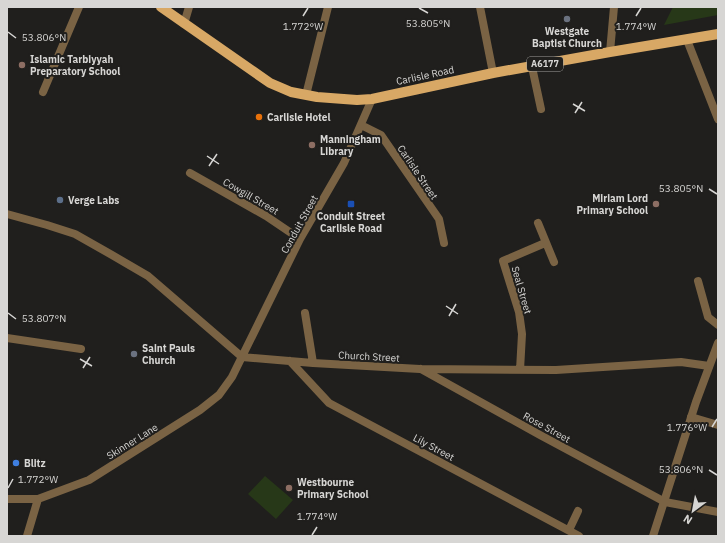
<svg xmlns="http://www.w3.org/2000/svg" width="725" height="543" viewBox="0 0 725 543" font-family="'IBM Plex Sans',sans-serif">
	<rect width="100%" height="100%" fill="#201f1d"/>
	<path fill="#273818" d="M673,7H718V15L664,25Z
		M265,476L293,500L276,519L248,494Z"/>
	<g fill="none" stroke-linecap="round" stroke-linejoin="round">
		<path stroke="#7a6344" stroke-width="8" d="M480,7L493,73
			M184,24L189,7
			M687,40L718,119
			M610,52L614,7
			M532,67L541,109
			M43,92L79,7
			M306,95L328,7
			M361,125L381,135L439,219L444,243
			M190,173L266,216L300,239
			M7,214L47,225L75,234L112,255L148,276L242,357L313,363L420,369L556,370L681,362L709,366
			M538,223L554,262
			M698,281L708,317L718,325
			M305,313L313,363
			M7,338L81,349
			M290,361L329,403L579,536
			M421,369L540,435L665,502L718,512
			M520,370L522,334L519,312L503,261L545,243
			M691,417L718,425
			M7,499H38L89,480L200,410L219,395L232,377L300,239L344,163L372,99
			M569,530L578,511
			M27,536L38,499"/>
		<path stroke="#7a6344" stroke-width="8" d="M653,536L696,402L718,343"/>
		<path stroke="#d8a865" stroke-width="10" d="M161,7L270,83L291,92L317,97L357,100L372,99L493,73L610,52L718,34"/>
	</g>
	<path fill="none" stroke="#d7d6d4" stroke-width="1.5" d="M419,8L428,13M303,16L308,8M636,16L641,8M8,32L16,38M573,104L585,111M575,113L582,102M207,156L219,164M209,166L217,154M709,189L717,194M446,306L458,314M8,313L16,319M449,316L456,304M80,359L92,366M83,368L90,357M712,427L717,419M709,470L717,475M8,488L13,479M312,535L317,527"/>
	<g fill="#6b7280" stroke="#201f1d" stroke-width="1.5">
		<circle cx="567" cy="19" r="4"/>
		<circle cx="134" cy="354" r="4"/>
	</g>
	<g fill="#8d6e63" stroke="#201f1d" stroke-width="1.5">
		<circle cx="22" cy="65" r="4"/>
		<circle cx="312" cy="145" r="4"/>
		<circle cx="656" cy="204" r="4"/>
		<circle cx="289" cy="488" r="4"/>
	</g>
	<circle fill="#e8710a" stroke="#201f1d" stroke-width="1.5" cx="259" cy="117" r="4"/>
	<circle fill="#5c6f8a" stroke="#201f1d" stroke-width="1.5" cx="60" cy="200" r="4"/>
	<rect fill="#1a4fb4" stroke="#201f1d" stroke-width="1.5" x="347" y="200" width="8" height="8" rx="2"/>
	<circle fill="#3f7fe0" stroke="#201f1d" stroke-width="1.5" cx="16" cy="463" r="4"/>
	<g text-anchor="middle" stroke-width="4" stroke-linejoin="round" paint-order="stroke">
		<rect fill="#201f1d" stroke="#a09f9d" stroke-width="1" x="527" y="57" width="36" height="14" rx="3"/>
		<g font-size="9" font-weight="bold" fill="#d7d6d4">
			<text x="545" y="67">A6177</text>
		</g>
		<g font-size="10" font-weight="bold" fill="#d7d6d4" stroke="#201f1d" text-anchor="start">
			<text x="567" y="35" text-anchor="middle">Westgate<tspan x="567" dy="12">Baptist Church</tspan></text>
			<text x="30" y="63">Islamic Tarbiyyah<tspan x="30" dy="12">Preparatory School</tspan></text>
			<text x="267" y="121">Carlisle Hotel</text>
			<text x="320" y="143">Manningham<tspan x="320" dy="12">Library</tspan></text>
			<text x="648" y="202" text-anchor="end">Miriam Lord<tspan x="648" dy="12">Primary School</tspan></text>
			<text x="68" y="204">Verge Labs</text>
			<text x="351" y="220" text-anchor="middle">Conduit Street<tspan x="351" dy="12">Carlisle Road</tspan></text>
			<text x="142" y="352">Saint Pauls<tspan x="142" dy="12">Church</tspan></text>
			<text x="24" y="467">Blitz</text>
			<text x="297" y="486">Westbourne<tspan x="297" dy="12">Primary School</tspan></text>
		</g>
		<g font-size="10" fill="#d7d6d4" stroke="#201f1d">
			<text transform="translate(425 75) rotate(-12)" y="4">Carlisle Road</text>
			<text transform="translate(418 172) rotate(56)" y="4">Carlisle Street</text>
			<text transform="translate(251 196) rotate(30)" y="4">Cowgill Street</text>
			<text transform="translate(299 224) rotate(-61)" y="4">Conduit Street</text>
			<text transform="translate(522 290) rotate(74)" y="4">Seal Street</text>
			<text transform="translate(369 356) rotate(3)" y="4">Church Street</text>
			<text transform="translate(547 427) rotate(29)" y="4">Rose Street</text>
			<text transform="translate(132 441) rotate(-32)" y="4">Skinner Lane</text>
			<text transform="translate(434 447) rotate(28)" y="4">Lily Street</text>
		</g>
	</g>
	<g font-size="10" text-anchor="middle" fill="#d7d6d4" stroke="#201f1d" stroke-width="4" stroke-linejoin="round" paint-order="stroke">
		<text x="428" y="27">53.805°N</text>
		<text x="303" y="30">1.772°W</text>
		<text x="636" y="30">1.774°W</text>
		<text x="44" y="41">53.806°N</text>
		<text x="681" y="192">53.805°N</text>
		<text x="44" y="322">53.807°N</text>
		<text x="687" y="431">1.776°W</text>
		<text x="681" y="473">53.806°N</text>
		<text x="38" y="483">1.772°W</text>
		<text x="317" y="520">1.774°W</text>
	</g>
	<rect width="725" height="543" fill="none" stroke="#d7d6d4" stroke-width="16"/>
	<g transform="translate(693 511) rotate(212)" stroke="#201f1d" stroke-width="3" paint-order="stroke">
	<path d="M0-3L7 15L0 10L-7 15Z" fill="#d7d6d4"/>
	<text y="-6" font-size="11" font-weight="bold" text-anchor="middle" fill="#d7d6d4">N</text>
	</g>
</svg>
